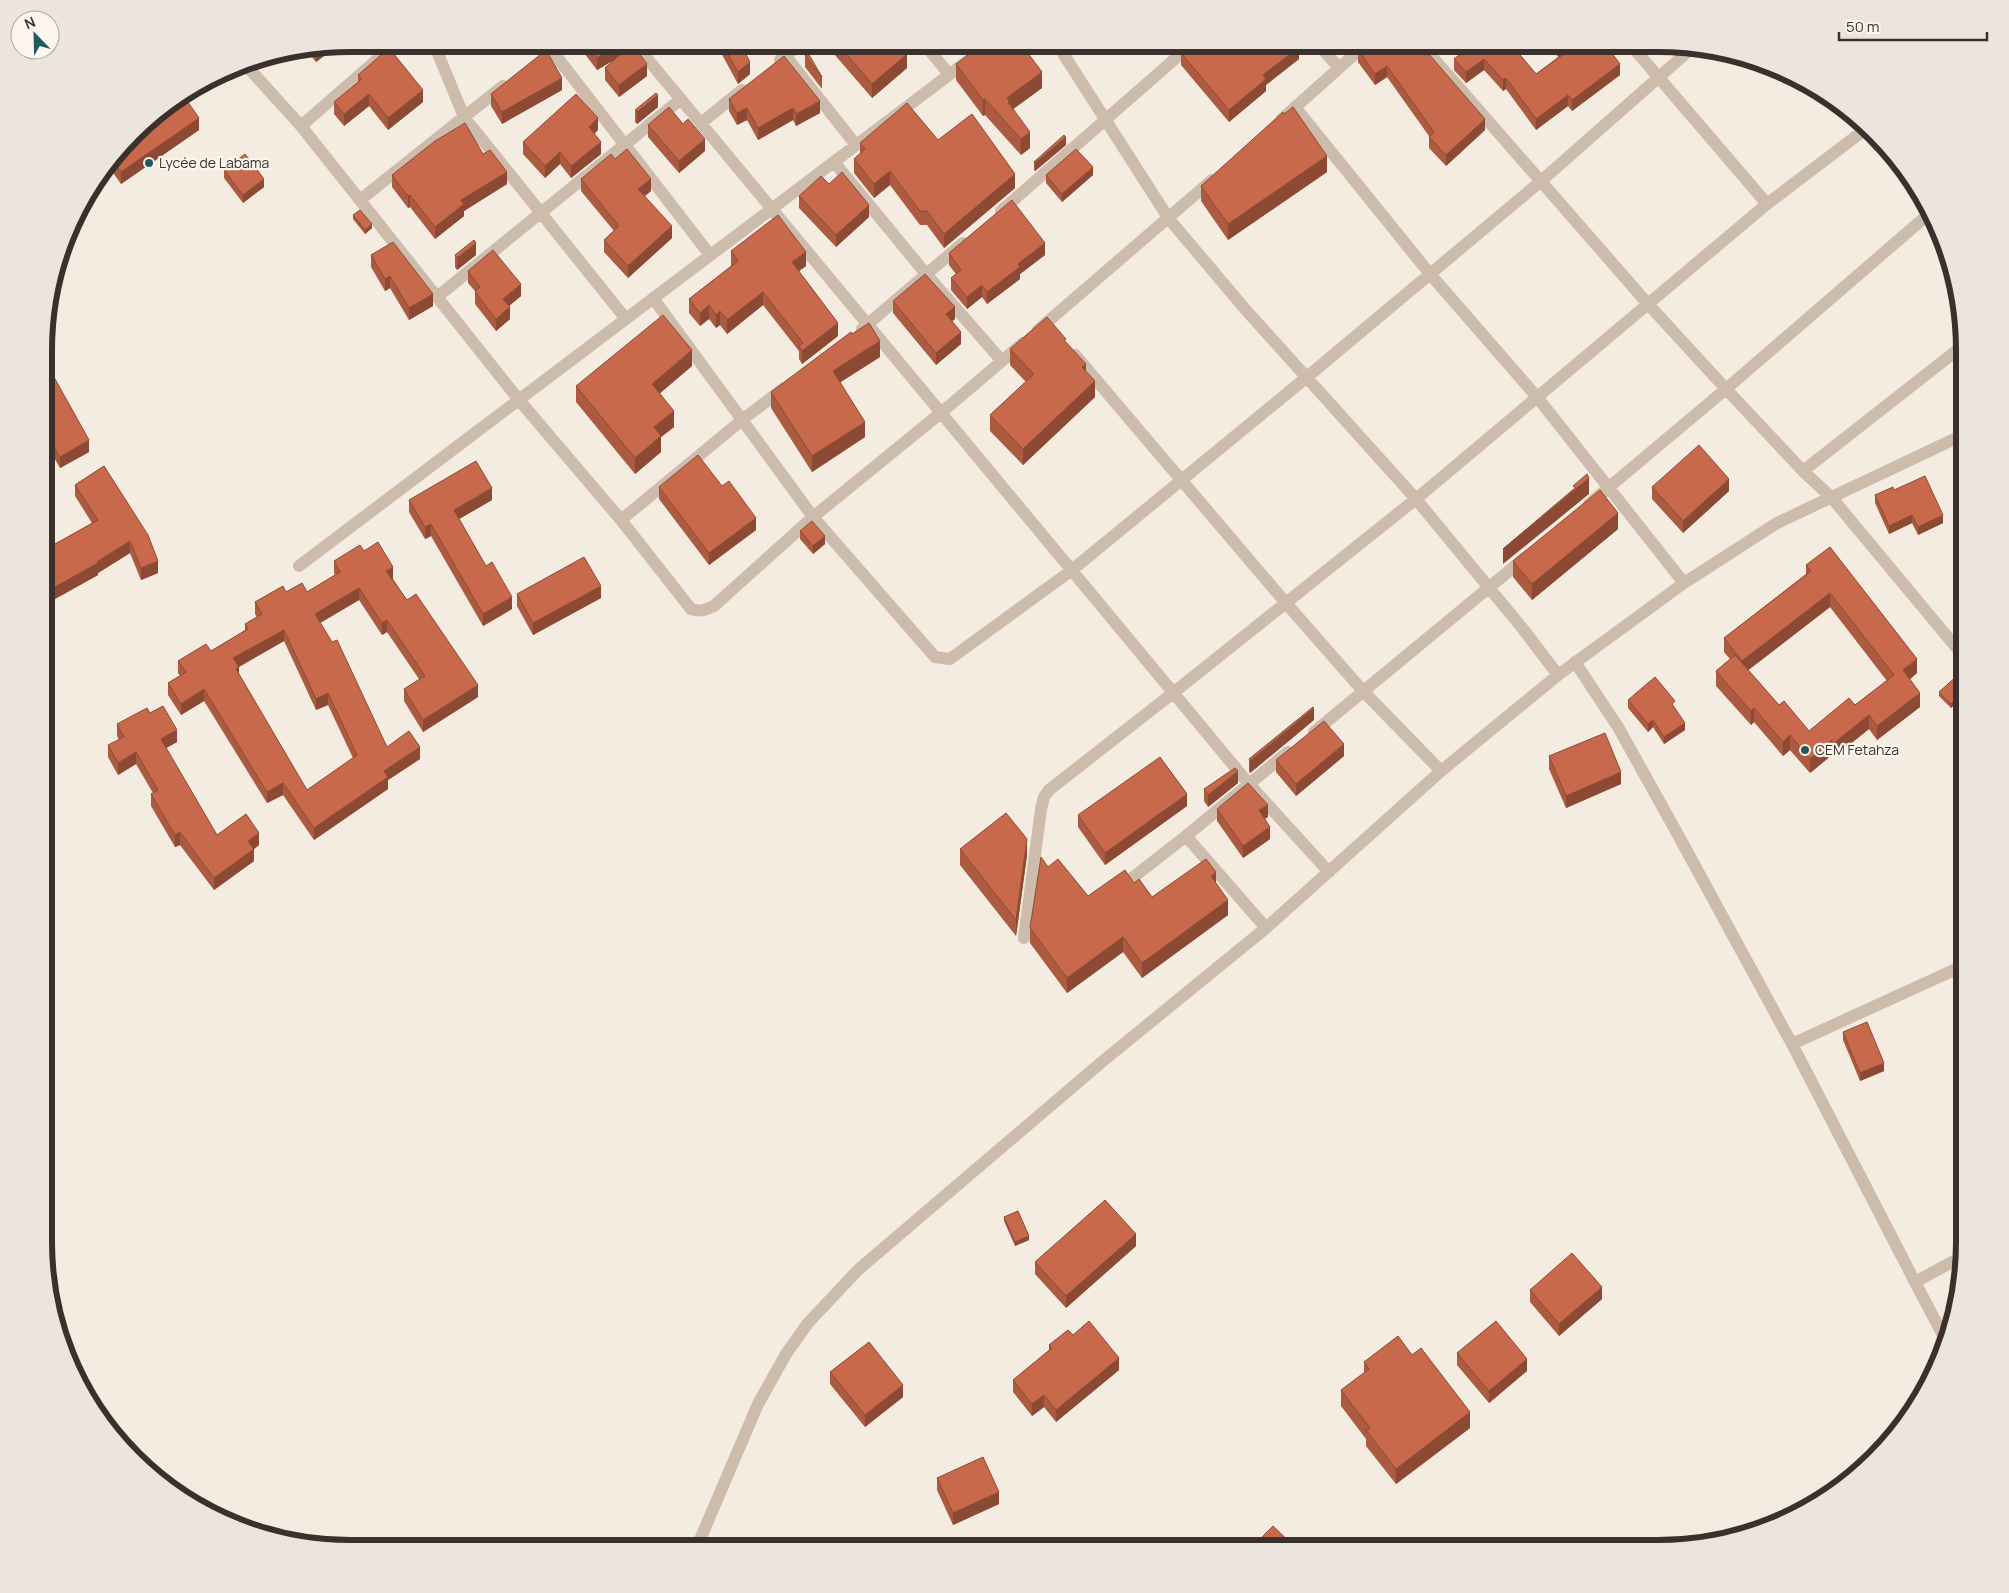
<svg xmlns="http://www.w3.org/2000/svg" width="2009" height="1593" viewBox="0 0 2009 1593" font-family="Manrope,sans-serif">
	<rect width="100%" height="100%" fill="#f4ebe1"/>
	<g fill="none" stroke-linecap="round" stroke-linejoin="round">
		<path stroke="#cdbbac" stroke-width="12" d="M434,44L464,117L626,319
			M635,44L1249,784L1329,872
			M776,44L856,145
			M924,44L949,74
			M1057,44L1169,219L1245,309L1416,499L1523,629L1558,675
			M1318,44L1339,68
			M1421,44L1648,304L1726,389L1803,471L1832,498L1965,658
			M1630,44L1767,204
			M550,48L710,255
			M643,53L656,44
			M780,60L801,44
			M245,64L301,126L519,400L621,520L691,609C700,612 705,610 714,606L813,517L942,412L1023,343
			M1295,107L1430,274L1537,397L1684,583
			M1282,119L1366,44
			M701,123L742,90
			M301,126L395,44
			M834,162L926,274L1002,361
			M360,200L503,86
			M1001,211L1192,44
			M437,297L681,99
			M653,298L813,517L935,657L950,659L1072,570L1307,377L1540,182L1692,48
			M862,329L963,243
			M1038,330L1212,180
			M1075,355L1285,602L1363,691L1441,771
			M1803,471L1965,344
			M1589,504L1726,389L1931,212
			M621,520L742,420L784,388
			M299,566L970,59
			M1575,662L1618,727L1677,833L1792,1044L1915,1282L1965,1255
			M1314,732L1526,557
			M1186,836L1266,928
			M1131,879L1186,836L1288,752
			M1024,938L1041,809L1044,797L1049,790L1173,693L1416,499L1767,204L1867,128
			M1792,1044L1965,965
			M1915,1282L1946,1341
			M696,1549L758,1404L786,1354L808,1323L859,1269L1103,1061L1266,928L1441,771L1558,675L1684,583L1777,523L1965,434"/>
	</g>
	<path fill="#ac5a40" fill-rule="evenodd" d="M578,44H626V49L647,76L619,97L605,80V68L614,60L597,70L578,45Z
		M720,44H740L750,74L738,84L720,51Z
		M828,44H898L907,68L872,98L828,47Z
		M1165,44H1180L1171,52L1165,46Z
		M1365,44L1485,130L1446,166L1429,148V136L1387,77L1375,85L1358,62V50Z
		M1466,44H1511L1536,74L1558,57L1549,44H1605L1620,75L1572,111L1568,106L1536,130L1506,89L1503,91L1484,70L1466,83L1454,70V59L1469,48Z
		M337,46L316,62L307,51Z
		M1181,53L1299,59L1266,85V91L1229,122L1181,65Z
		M805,55L822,77V89L805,67Z
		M956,64L1042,88L1013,109L1030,148L1021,155L985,115L983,116L956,80Z
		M358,75L423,102L388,130L369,106L344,126L334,114V102L358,82Z
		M562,90L502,124L491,106V94Z
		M729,99L820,113L796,126L793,120L758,140L747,120L737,125L729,111Z
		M658,107L637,124L635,122V110Z
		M1284,114L1327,172L1228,240L1201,201V186Z
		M148,120L199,130L121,184L109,167Z
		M683,124L705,151L679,173L648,137V125Z
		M598,130L594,134L601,154L571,178L560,164L545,178L523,154V142Z
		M938,140L1015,188L944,248L927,225H920L890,185L874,198L854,173V159L860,154V143Z
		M1066,145L1035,171L1034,170V162Z
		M483,154L507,184L464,211V216L435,239L410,207L408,208L392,187V175Z
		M615,159L651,191L645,196L672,238L628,278L604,252V240L614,231L581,191V179Z
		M224,170L264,187L243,203L224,178Z
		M1046,175H1093L1062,202L1046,183Z
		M829,184L869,217L836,247L799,208V196Z
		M353,215L372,228L365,234L353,219Z
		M731,251L806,266L799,271L838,336L802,364L799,359V351L763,305L727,334L720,325L716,328L709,319L700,326L689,313V299L731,266Z
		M949,253L1045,255L1020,274V279L987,304L982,297L967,309L951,290V278L956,274L949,265Z
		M371,255L433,306L409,320L390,288L385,291L371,267Z
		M455,255H476L457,270L455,267Z
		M468,271L521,296L509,306L510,319L496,331L475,304V291L468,283Z
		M893,301L955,319L952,321L961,344L936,365L893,313Z
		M852,334L880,357L840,382L865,437L812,472L771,408V392Z
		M1066,342L1086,372L1095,397L1023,465L990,431V415L1026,382L1010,365V349Z
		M692,366L660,393L674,427L661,437V452L635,474L576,402V386Z
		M46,372L89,452L60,468L46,444Z
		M104,466L158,573L141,580L130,553L98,573V575L46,604V549L92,523L75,496V485Z
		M722,486L756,530L709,565L659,499V487Z
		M1652,487L1729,491L1683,533L1652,499Z
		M1894,490L1943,523L1918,535L1912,523L1889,534L1875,503V495Z
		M409,500H492L459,519L486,566L512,609L483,626L431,536L425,539L409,512Z
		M1618,529L1532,600L1513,577V561Z
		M800,531L825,544L813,554L800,539Z
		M364,551L393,579L407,600L478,697L423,732L404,701V689L419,679L387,632L382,635L359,600L320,623L387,747L420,759L388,780V789L314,840L283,795L267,803L204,701L181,715L168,695V683L180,676L178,673V661L211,651L245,630V624L257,617L255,614V602L286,592H307L335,575L334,573V561ZM284,641L316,710L328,705L353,758L307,790L239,675V667Z
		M1806,565L1917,673L1910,679L1920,707L1877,740L1869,729L1834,757L1832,755L1810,773L1790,750L1783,756L1754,722L1751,725L1716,686V671L1730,659L1724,652V638L1806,574ZM1830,607L1887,681L1855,705L1809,731L1779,705L1748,670Z
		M517,594L601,598L533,635L517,606Z
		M1965,682V695L1951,708L1939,696V692Z
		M1628,700L1675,708L1685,730L1664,744L1653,727L1648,732L1628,708Z
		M150,713L177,742L166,748L217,835L259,845L254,849V861L214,890L180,845L175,847L151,806V794L153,793L136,764L118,775L108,757V745L119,740L117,736V724Z
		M1314,720L1250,773L1249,771V759Z
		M1344,756L1296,796L1276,772V760Z
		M1549,756L1621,784L1566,808L1549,769Z
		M1238,783L1208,807L1204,801V789Z
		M1187,806L1105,865L1078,827V815Z
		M1217,809L1268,817L1264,819L1270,839L1243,858L1217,821Z
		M960,849L1027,855L1016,936L960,865Z
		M1048,867L1088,896L1134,883L1152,897L1216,883L1228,915L1142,978L1123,952L1067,993L1030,943V928Z
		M1843,1032L1884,1071L1860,1081L1843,1040Z
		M1004,1217L1029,1240L1015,1246L1004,1221Z
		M1136,1246L1066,1308L1035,1274V1262Z
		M1953,1261L1965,1263L1959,1288L1953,1276Z
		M1530,1290L1602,1299L1559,1336L1530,1302Z
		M1073,1335L1119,1370L1056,1422L1044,1407L1032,1416L1013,1392V1380L1049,1350V1345Z
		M1457,1353L1527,1371L1489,1403L1457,1365Z
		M1412,1355L1470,1428L1396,1484L1366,1446V1439L1341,1406V1390L1364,1373V1362Z
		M830,1372L903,1397L865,1427L830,1384Z
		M937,1478L999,1504L953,1525L937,1490Z"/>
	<path fill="#8c4a34" d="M621,44H626V53L597,70V58Z
		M1171,44H1180L1171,52Z
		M337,46L316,62V51L318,49Z
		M1299,47V59L1266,85V91L1229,122V110L1263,75Z
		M907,54V68L872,98V84Z
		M1484,59V70L1466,83V72Z
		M750,62V74L738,84V72Z
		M647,64V76L619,97V85Z
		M1620,64V75L1572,111V100Z
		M1387,66V77L1375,85V74Z
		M1042,72V88L1009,112L1007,98Z
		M562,78V90L502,124V112Z
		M1506,78V89L1503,91V80Z
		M423,90V102L388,130V118Z
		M369,94V106L344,126V114Z
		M658,95V107L637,124V112Z
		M1568,95V106L1536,130V119Z
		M985,99V115L983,116V100Z
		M820,101V113L796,126V114Z
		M747,108V120L737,125V113Z
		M793,108V120L758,140V128Z
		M199,118V130L121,184V172Z
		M598,118V130L589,139V127Z
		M1485,119V130L1446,166V155Z
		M1030,132V148L1021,155V139Z
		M1066,137V145L1035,171V163Z
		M705,139V151L679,173V161Z
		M601,142V154L571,178V166Z
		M560,152V164L545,178V166Z
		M1327,156V172L1228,240V224Z
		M1093,167V175L1062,202V194Z
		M890,171V185L874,198V184Z
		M507,172V184L464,211V216L435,239V227L461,200Z
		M1015,174V188L944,248V234Z
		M264,179V187L243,203V195Z
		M651,179V191L638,201V189Z
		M410,195V207L408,208V196Z
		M869,205V217L836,247V235Z
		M372,224V228L365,234V230Z
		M672,226V238L628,278V266Z
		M476,243V255L457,270V258Z
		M1045,243V255L1020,274V279L987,304V292L1018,264Z
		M806,252V266L792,276V262Z
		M390,276V288L385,291V279Z
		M521,284V296L503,311V299Z
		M982,285V297L967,309V297Z
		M763,292V305L727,334V320Z
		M433,294V306L409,320V308Z
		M709,305V319L700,326V313Z
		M510,307V319L496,331V319Z
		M955,307V319L946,326V314Z
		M720,311V325L716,328V315Z
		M838,323V336L802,364V351Z
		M961,332V344L936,365V353Z
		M880,341V357L833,387V371Z
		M692,350V366L652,400V384Z
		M1086,364V380L1082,367Z
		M1095,381V397L1023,465V449Z
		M674,411V427L661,437V452L635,474V458L654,427Z
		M865,422V437L812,472V456Z
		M89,440V452L60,468V457Z
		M1589,478V494L1503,564V549Z
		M1729,479V491L1683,533V521Z
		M492,488V500L454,522V510Z
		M1618,513V529L1532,600V584Z
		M1912,515V523L1889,534V526Z
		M1943,515V523L1918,535V527Z
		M756,518V530L709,565V553Z
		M431,524V536L425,539V527Z
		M825,536V544L813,554V546Z
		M130,541V553L98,573V575L46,604V592Z
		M158,561V573L141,580V568Z
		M393,567V579L386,583V571Z
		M601,586V598L533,635V623Z
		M359,588V600L315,626V614Z
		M1830,593V607L1742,675V661Z
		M512,597V609L483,626V614Z
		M387,620V632L382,635V623Z
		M284,630V641L233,670V658Z
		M1917,659V673L1903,685V670Z
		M239,667V679L236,669Z
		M478,685V697L423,732V720Z
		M204,689V701L181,715V704Z
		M1965,691V695L1951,708V704Z
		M328,693V705L316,710V699Z
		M1920,693V707L1877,740V726Z
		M1314,708V720L1250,773V761Z
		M1754,708V722L1751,725V711Z
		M1869,715V729L1834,757V743Z
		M1653,720V727L1648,732V724Z
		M1685,723V730L1664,744V737Z
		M177,730V742L161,751V739Z
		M1790,735V750L1783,756V742Z
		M1832,740V755L1810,773V759Z
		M1344,744V756L1296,796V784Z
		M420,747V759L388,780V789L314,840V828L384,771Z
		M136,752V764L118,775V763Z
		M1238,771V783L1208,807V795Z
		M1621,772V784L1566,808V796Z
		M283,783V795L267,803V792Z
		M1187,794V806L1105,865V853Z
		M1268,805V817L1259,822V810Z
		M1270,827V839L1243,858V846Z
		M180,832V845L175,847V835Z
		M259,833V845L254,849V861L214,890V878L248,841Z
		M1027,839V855L1016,936V920Z
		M1216,872V887L1211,876Z
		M1228,900V915L1142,978V963Z
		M1123,937V952L1067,993V978Z
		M1884,1063V1071L1860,1081V1073Z
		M1136,1234V1246L1066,1308V1296Z
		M1029,1236V1240L1015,1246V1242Z
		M1602,1287V1299L1559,1336V1324Z
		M1119,1358V1370L1056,1422V1410Z
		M1527,1359V1371L1489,1403V1391Z
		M903,1385V1397L865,1427V1415Z
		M1044,1395V1407L1032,1416V1404Z
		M1470,1412V1428L1396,1484V1469Z
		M999,1492V1504L953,1525V1513Z"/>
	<path fill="#c8694b" stroke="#8c4a34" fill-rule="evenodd" d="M587,44H621L597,58Z
		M632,44L647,64L619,85L605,68Z
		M722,44H740L750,62L738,72Z
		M838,44H898L907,54L872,84Z
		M983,44H1021L1042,72L1007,98L1009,101L1008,102L1030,132L1021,139L985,99L983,100L956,64Z
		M1191,44H1297L1299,47L1263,75L1266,79L1229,110L1181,53Z
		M1365,44H1417L1418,46L1421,45L1485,119L1446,155L1429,137L1434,132L1387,66L1375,74L1358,50Z
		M1474,44H1511L1536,74L1564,54L1557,44H1605L1620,64L1572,100L1568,95L1536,119L1506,78L1503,80L1484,59L1466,72L1454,59Z
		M389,48L423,90L388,118L369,94L344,114L334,102L362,79L358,75Z
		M546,50L562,78L502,112L491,94Z
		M808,53L822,77L805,55Z
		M784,56L820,101L796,114L793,108L758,128L747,108L737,113L729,99Z
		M656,93L658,95L637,112L635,110Z
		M576,94L598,118L589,127L601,142L571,166L560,152L545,166L523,142Z
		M185,98L199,118L121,172L114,162L148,120Z
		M907,103L938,140L972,114L1015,174L944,234L927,211H920L890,171L874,184L854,159L865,149L860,143Z
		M669,107L683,124L688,119L705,139L679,161L648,125Z
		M1293,107L1327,156L1228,224L1201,186L1283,112L1284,114Z
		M465,123L483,154L490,150L507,172L461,200L464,204L435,227L410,195L408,196L392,175L435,141Z
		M1064,135L1066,137L1035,163L1034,162Z
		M627,149L651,179L638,189L672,226L628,266L604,240L619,226L581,179L611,154L615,159Z
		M1076,149L1093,167L1062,194L1046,175Z
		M245,154L264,179L243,195L224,170Z
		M842,172L869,205L836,235L799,196L821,176L829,184Z
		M1012,200L1045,243L1018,264L1020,267L987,292L982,285L967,297L951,278L961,270L949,253Z
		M360,210L372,224L365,230L353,215Z
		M778,215L806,252L792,262L838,323L802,351L799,346L803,343L763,292L727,320L720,311L716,315L709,305L700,313L689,299L738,261L731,251Z
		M474,240L476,243L457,258L455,255Z
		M393,242L433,294L409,308L390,276L385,279L371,255Z
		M493,250L521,284L503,299L510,307L496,319L475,292L480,287L468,271Z
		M925,274L955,307L946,314L961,332L936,353L893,301Z
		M663,315L692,350L652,384L674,411L654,427L661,436L635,458L576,386Z
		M1047,317L1066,339L1064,340L1086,364L1082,367L1095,381L1023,449L990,415L1034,374L1010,349Z
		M869,323L880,341L833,371L865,422L812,456L771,392L851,332L852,334Z
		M50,370L89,440L60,457L46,433V372Z
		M1699,445L1729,479L1683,521L1652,487Z
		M698,455L722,486L729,481L756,518L709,553L659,487Z
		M476,461L492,488L454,510L486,566L492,562L512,597L483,614L431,524L425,527L409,500Z
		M104,466L148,535L158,561L141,568L130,541L97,562L98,563L46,592V549L98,520L75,485Z
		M1587,474L1589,478L1503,549L1575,488L1573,486Z
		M1925,476L1943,515L1918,527L1912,515L1889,526L1875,495L1893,487L1894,490Z
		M1600,490L1618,513L1532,584L1513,561Z
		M812,521L825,536L813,546L800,531Z
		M378,542L393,567L386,571L407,600L416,594L478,685L423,720L404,689L425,676L387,620L382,623L359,588L315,614L332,642L337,640L387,747L409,731L420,747L384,771L388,777L314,828L283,783L267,792L204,689L181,704L168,683L186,672L178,661L206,644L211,651L248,629L245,624L262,614L255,602L283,586L286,592L302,583L307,592L340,572L334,561L360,545L364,551ZM284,630L316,699L328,693L357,755L307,790L236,669L239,667L233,658Z
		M1830,547L1917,659L1903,670L1920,693L1877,726L1869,715L1834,743L1832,740L1810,759L1790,735L1783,742L1754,708L1751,711L1716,671L1735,655L1779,705L1784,701L1809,731L1849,698L1855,705L1894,675L1830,593L1742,661L1724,638L1811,571L1806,565Z
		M584,557L601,586L533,623L517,594Z
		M1958,675L1965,682V691L1951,704L1939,692Z
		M1655,677L1675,701L1672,704L1685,723L1664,737L1653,720L1648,724L1628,700Z
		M163,706L177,730L161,739L217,835L246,814L259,833L248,841L254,849L214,878L180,832L175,835L151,794L158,790L136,752L118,763L108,745L124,737L117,724L147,708L150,713Z
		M1313,707L1314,708L1250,761L1249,759Z
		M1324,721L1344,744L1296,784L1276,760Z
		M1605,733L1621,772L1566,796L1549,756Z
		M1160,757L1187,794L1105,853L1078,815Z
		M1235,768L1238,771L1208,795L1204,789Z
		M1248,783L1268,805L1259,810L1270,827L1243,846L1217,809Z
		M1006,813L1027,839L1016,920L960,849Z
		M1041,857L1048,867L1058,859L1088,896L1125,870L1134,883L1139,879L1152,897L1206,859L1216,872L1211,876L1228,900L1142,963L1123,937L1067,978L1030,928Z
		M1867,1022L1884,1063L1860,1073L1843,1032Z
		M1105,1200L1136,1234L1066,1296L1035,1262Z
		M1018,1211L1029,1236L1015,1242L1004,1217Z
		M1572,1253L1602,1287L1559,1324L1530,1290Z
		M1965,1255V1263L1961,1278L1953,1261Z
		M1089,1321L1119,1358L1056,1410L1044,1395L1032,1404L1013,1380L1052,1348L1049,1345L1068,1330L1073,1335Z
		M1496,1321L1527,1359L1489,1391L1457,1353Z
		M1398,1336L1412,1355L1421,1348L1470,1412L1396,1469L1366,1430L1370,1428L1341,1390L1369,1369L1364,1362Z
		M869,1342L903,1385L865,1415L830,1372Z
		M983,1457L999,1492L953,1513L937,1478Z
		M1273,1526L1297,1549H1250Z"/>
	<g fill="#1f5a5e" stroke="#fbf5ee" stroke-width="2">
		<circle cx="149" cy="163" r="5"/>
		<circle cx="1805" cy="750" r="5"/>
	</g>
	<g text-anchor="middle" stroke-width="4.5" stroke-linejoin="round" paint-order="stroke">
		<g font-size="14" fill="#3b302b" stroke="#fbf5ee" text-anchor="start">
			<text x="159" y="168">Lycée de Labama</text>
			<text x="1815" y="755">CEM Fetahza</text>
		</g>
	</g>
	<path d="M0 0H2009V1593H0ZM350 52H1658A298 298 0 0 1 1956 350V1242A298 298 0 0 1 1658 1540H350A298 298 0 0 1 52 1242V350A298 298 0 0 1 350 52Z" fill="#ece5de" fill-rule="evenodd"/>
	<path fill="none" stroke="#3b302b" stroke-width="6" d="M350 52H1658A298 298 0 0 1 1956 350V1242A298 298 0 0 1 1658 1540H350A298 298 0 0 1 52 1242V350A298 298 0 0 1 350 52Z"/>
	<g transform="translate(35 35) rotate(337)"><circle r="24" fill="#fbf5ee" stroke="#aea6a0"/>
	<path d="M0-4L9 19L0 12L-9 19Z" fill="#1f5a5e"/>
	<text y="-8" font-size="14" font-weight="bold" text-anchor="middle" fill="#3b302b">N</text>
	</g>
	<path d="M1839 32v8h148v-8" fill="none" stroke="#3b302b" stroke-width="2.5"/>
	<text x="1846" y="32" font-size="15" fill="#3b302b" stroke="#fbf5ee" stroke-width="4" paint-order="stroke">50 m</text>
</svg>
